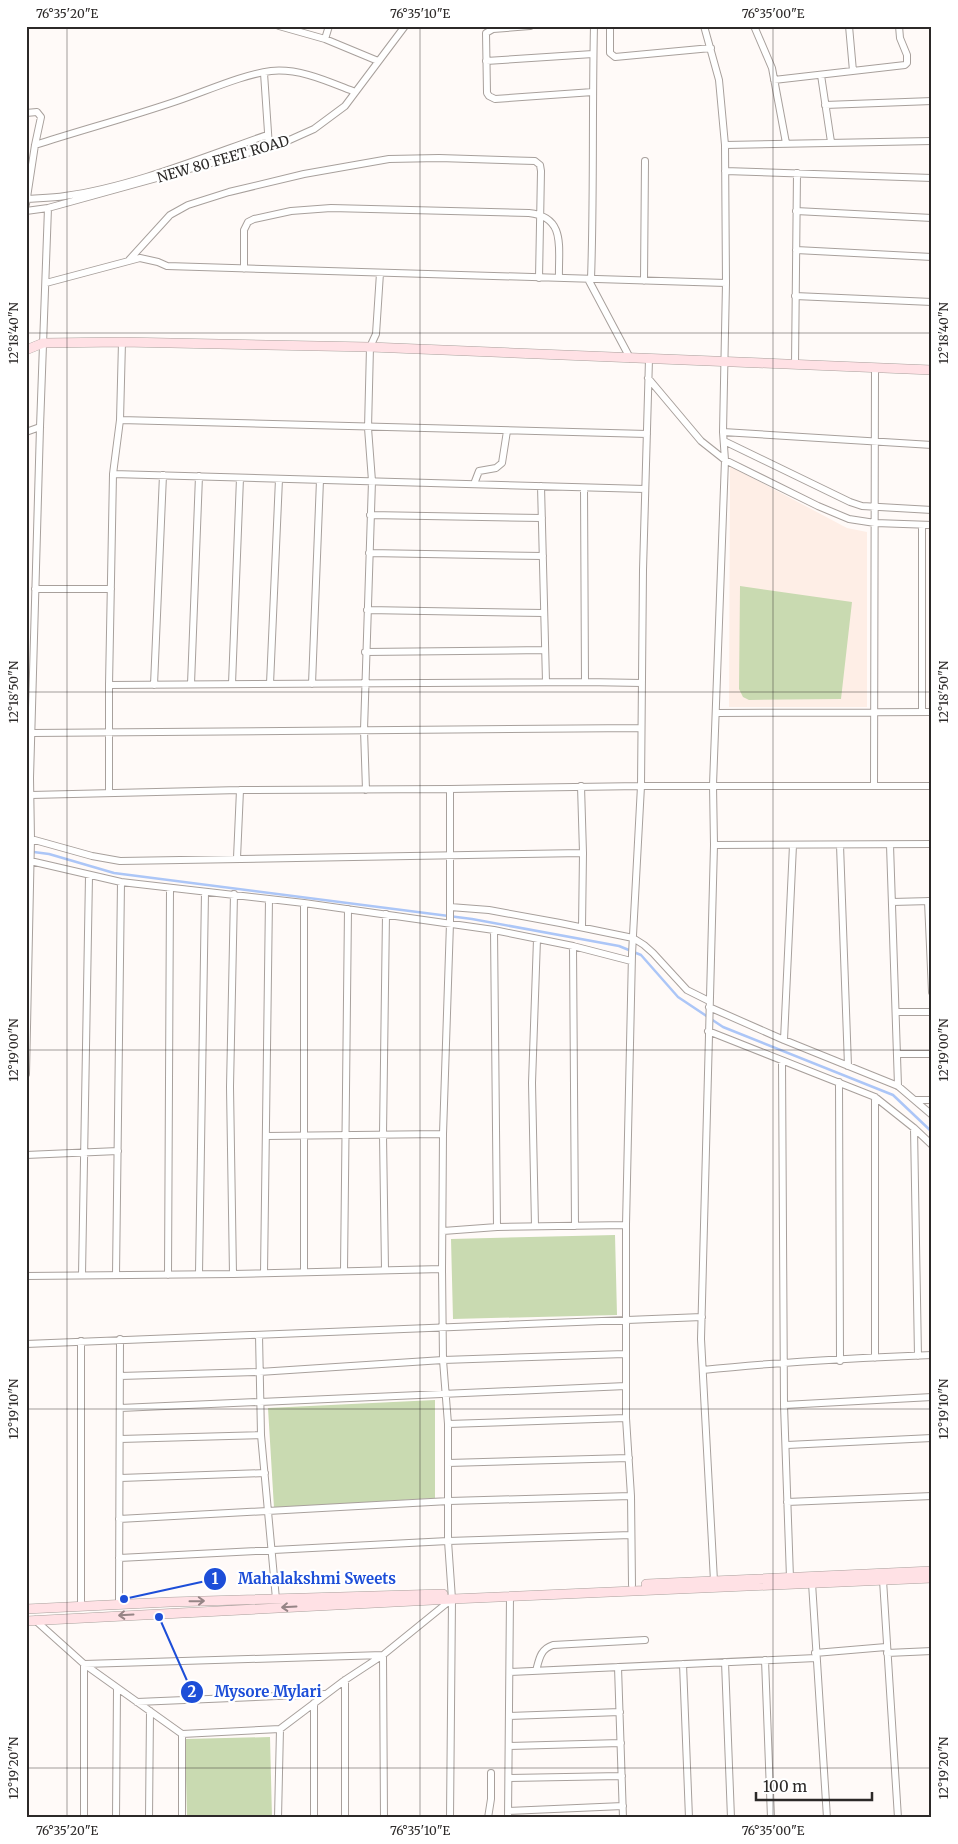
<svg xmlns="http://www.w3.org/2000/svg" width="958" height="1844" viewBox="0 0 958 1844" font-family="Merriweather,serif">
	<rect width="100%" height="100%" fill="#fffaf8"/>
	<path fill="#feeee6" d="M730,466L847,528L867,532V707H729Z"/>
	<path fill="#c9dab1" d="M740,586L852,602L841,699L749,700L743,697L739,689Z
		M615,1235L617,1315L453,1319L451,1239Z
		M435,1400V1498L274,1508L268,1408Z
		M270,1737L272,1818H187L185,1739Z"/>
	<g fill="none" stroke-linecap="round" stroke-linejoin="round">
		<path stroke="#acc6f7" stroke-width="2.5" d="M26,851L49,854L114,873L472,919L619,946L641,955L678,997L723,1027L893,1095L932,1132"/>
		<g stroke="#a8a09c" stroke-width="8">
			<path id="street" d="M279,26L325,39L378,61
				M530,26L493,29L486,33L487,93L489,96L495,99L593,92
				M610,26V53L615,57L711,48
				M704,26L719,80L725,145L726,283L723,432L725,460L713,785L714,845L701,1339L714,1581
				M754,26L772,68L786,143
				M849,26L853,71
				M325,39L329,26
				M486,61L593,54
				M264,73L269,147
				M821,75L831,142
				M774,80L905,65L907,63V55L900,38L899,26
				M825,105L932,101
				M26,113L37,112L41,117L35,145L26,204
				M35,145C82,130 130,117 177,101C204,92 244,74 271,71C300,68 329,82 355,92
				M725,145L932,141
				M725,171L932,178
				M26,199C39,198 52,198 65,196C131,187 204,157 267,135
				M26,211L48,208L269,147L285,142L314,129L345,106L405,26
				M796,211L932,218
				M796,250L932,257
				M129,260L170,215L188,205L229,192L304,174L389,159L439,158L535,161L540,165L541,171L539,278
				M244,269V230L248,222L254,219L291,211L331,208L529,213C567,217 558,249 559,278
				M588,279L630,358
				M591,279C594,195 592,111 594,26
				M644,281L645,161
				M46,283L140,258L158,262L167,266L726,283
				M795,296L932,302
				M795,365L797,173
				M648,378L701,441L725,460L818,506L849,519L875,523L932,525
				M120,420L647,434
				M26,432L40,427
				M723,432L932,445
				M724,441L850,502L862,506L932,510
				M113,474L645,489
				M474,484L479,471L496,468L502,463L507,431
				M541,486L546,682
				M584,488L585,682
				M370,515L542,518
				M922,525V712
				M369,553L543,556
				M35,589H111
				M367,610L544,613
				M365,652L545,650
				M191,684L199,476
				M232,684L240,478
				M270,684L279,479
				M312,684L320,480
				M109,685L585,682L642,683
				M154,685L163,475
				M716,713L932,712
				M31,733L641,728
				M581,786L583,853L582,927
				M874,786L875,368
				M366,790L364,730L372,481L368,428L370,347L376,334L380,273
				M109,793V685L113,474L120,420L122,342
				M31,795L240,790L450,789L641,786H932
				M31,839L92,856L120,861L583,853
				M714,845L932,844
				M840,845L848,1066
				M890,845L898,1086
				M237,858L240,790
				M26,860L121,882L304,903L494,930L573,946L631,961
				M928,901L932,992
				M892,902L931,901
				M304,903V1271
				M450,907L489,910L560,923L633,938L644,945L653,953L687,990L709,1001
				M494,930L497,1227
				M573,946L575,1226
				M709,1007L784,1040L898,1086L932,1115
				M897,1012H932
				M708,1031L875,1097L914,1128L932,1145
				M784,1040L793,845
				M897,1054H932
				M782,1061L784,1405L790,1578
				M26,1074L31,839L30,778L40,427L48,208
				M839,1082L840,1361
				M875,1097V1358
				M916,1100H932
				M914,1128L918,1356
				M266,1136L443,1134
				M26,1155L118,1151
				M535,1226L532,1083L537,939
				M443,1231L497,1227L626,1225
				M385,1270L383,1135L386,914
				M344,1271L348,909
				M264,1273L269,899
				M199,1274L205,892
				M233,1274L230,1087L234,894
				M82,1275L89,876
				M116,1275L121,882
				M168,1275L170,889
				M26,1276L233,1274L442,1269
				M259,1335L261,1435L276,1599
				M81,1341V1606
				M26,1344L702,1317
				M703,1370C779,1362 855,1358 932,1355
				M120,1376L259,1372L443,1360L625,1354
				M784,1405L932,1397
				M120,1408L626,1386
				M448,1424L626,1418
				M120,1439L261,1435
				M787,1445L932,1438
				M448,1463L629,1458
				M120,1478L265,1473
				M787,1502L932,1496
				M119,1519L449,1501L631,1496
				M119,1558L448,1541L631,1535
				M883,1580L898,1818
				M812,1583L827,1818
				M632,1585L631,1496L626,1418V1225L632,954L641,786L643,570L649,359
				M119,1604L120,1339
				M35,1620L84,1664L182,1734
				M815,1653L886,1647
				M887,1653L932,1651
				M765,1660L771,1818
				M725,1662L731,1818
				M683,1664L689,1818
				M618,1667L623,1818
				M536,1671C539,1660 540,1649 553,1645L645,1640
				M510,1672L816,1658
				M345,1680V1818
				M137,1702L325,1694
				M314,1703V1818
				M509,1716L620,1712
				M509,1746L621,1743
				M509,1778L622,1776
				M508,1811L623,1806
				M84,1818V1664L383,1655L384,1818
				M116,1818L117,1689
				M149,1818L150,1711
				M182,1818V1734L280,1729L345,1680L383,1655L452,1599
				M278,1818L280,1729
				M450,1818L452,1599L448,1541V1424L443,1360L442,1269L443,1134L450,923V789
				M488,1818L491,1799V1773
				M508,1818L510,1596"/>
		</g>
		<g stroke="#a8a09c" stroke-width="10">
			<path id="secondary" d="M26,350L43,343L122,342L370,347L932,370
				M646,1584L932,1571
				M26,1609L170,1602L443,1594
				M26,1621L452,1599L932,1578"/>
		</g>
		<use href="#street" stroke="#fff" stroke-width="6"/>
		<use href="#secondary" stroke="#ffe1e5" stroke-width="9"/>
	</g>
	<defs><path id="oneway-shaft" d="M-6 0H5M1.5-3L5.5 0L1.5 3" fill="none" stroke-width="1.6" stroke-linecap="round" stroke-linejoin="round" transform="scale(1.25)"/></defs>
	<g stroke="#968586">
		<use href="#oneway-shaft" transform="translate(197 1601) rotate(-1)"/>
		<use href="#oneway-shaft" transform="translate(289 1607) rotate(177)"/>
		<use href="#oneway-shaft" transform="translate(126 1615) rotate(177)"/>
	</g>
	<path fill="none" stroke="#2c2928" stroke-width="1" stroke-opacity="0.45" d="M67,26V1818M420,26V1818M773,26V1818M26,333H932M26,692H932M26,1050H932M26,1409H932M26,1768H932"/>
	<g text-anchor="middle" stroke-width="4.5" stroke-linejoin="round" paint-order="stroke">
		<g font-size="14" fill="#2c2928" stroke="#fff">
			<text transform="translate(223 159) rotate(-16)" y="5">NEW 80 FEET ROAD</text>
		</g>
	</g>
	<path fill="none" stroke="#1d4ed8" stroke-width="2" d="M124 1599L215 1579M159 1617L192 1692"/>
	<g fill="#1d4ed8" stroke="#fff" stroke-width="2">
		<circle cx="124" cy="1599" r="5"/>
		<circle cx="159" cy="1617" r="5"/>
		<circle cx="215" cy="1579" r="12"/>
		<circle cx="192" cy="1692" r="12"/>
	</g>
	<g font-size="15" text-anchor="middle" font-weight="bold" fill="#fff">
		<text x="215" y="1584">1</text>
		<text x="192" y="1697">2</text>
	</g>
	<g font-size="15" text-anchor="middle" font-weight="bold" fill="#1d4ed8" stroke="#fff" stroke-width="4.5" stroke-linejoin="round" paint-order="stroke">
		<text x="317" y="1584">Mahalakshmi Sweets</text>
		<text x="268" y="1697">Mysore Mylari</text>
	</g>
	<rect width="958" height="1844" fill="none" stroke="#ffffff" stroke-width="55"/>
	<path d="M756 1792v8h116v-8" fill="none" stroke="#2c2928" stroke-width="2.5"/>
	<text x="763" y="1792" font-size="15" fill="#2c2928" stroke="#ffffff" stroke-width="4" paint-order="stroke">100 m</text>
	<rect x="28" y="28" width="902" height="1788" fill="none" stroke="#2c2928" stroke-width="2"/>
	<g font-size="12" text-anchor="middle" fill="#2c2928">
		<text x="67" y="18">76°35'20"E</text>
		<text x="420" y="18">76°35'10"E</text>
		<text x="773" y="18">76°35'00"E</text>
		<text transform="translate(944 333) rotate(-90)" y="4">12°18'40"N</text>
		<text transform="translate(14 333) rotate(-90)" y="4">12°18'40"N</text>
		<text transform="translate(14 692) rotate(-90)" y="4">12°18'50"N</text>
		<text transform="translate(944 692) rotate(-90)" y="4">12°18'50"N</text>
		<text transform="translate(14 1050) rotate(-90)" y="4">12°19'00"N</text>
		<text transform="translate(944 1050) rotate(-90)" y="4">12°19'00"N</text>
		<text transform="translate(944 1409) rotate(-90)" y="4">12°19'10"N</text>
		<text transform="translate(14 1409) rotate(-90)" y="4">12°19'10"N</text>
		<text transform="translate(14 1768) rotate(-90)" y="4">12°19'20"N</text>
		<text transform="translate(944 1768) rotate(-90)" y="4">12°19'20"N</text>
		<text x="67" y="1835">76°35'20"E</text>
		<text x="420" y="1835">76°35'10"E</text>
		<text x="773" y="1835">76°35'00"E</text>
	</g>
</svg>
